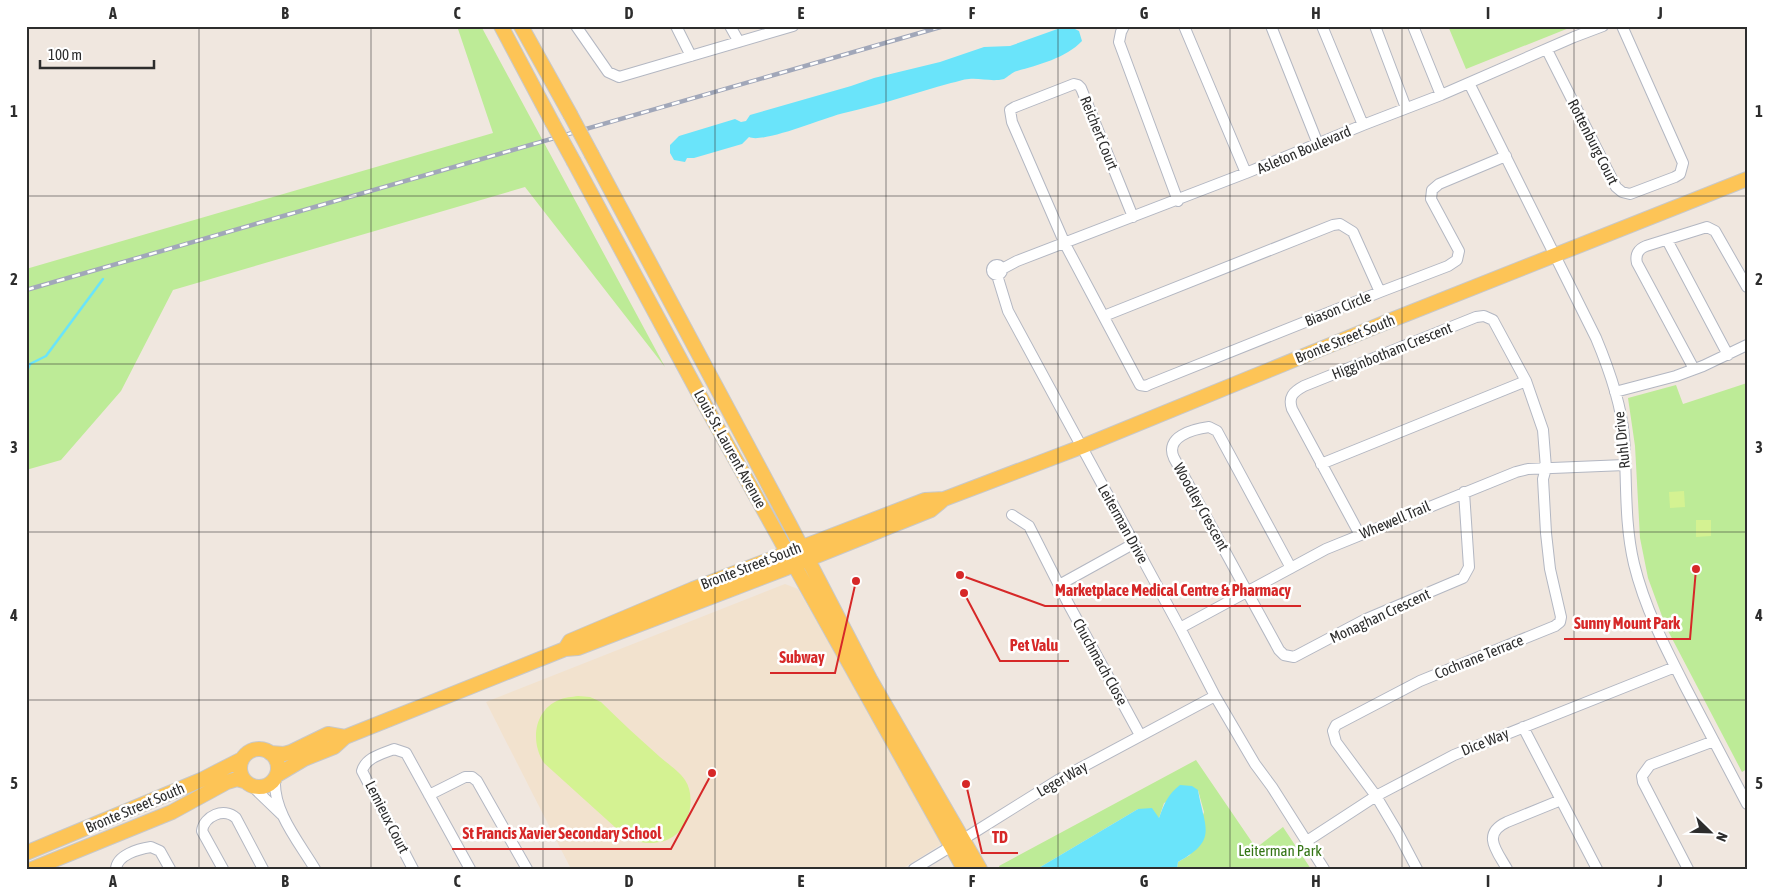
<svg xmlns="http://www.w3.org/2000/svg" width="1773" height="895" viewBox="0 0 1773 895" font-family="'Asap Condensed',sans-serif">
	<rect width="100%" height="100%" fill="#f0e7df"/>
	<path fill="#f2e2ce" d="M785,584L798,589L943,843L902,869H571L486,702Z"/>
	<path fill="#bdeb97" d="M457,26H481L665,367L525,187L173,290L121,391L61,460L26,470V269L493,133Z
		M1448,26H1574L1466,69Z
		M1747,383V769L1742,772L1666,627L1648,578L1640,538L1635,446L1628,398L1676,385L1683,404Z
		M1196,760L1256,848L1283,827L1311,869H1177L1178,862L1190,855L1204,812L1198,790L1164,803L1159,818L1138,809L1037,869H1000L999,866Z"/>
	<path fill="#d4f292" d="M1684,491L1685,507L1670,508L1669,492Z
		M1696,520H1711V536L1696,537Z
		M578,696L590,697L601,702C620,721 640,739 660,757C668,764 679,771 685,780C696,796 690,825 674,836C659,846 643,844 627,838L544,763C530,742 534,710 559,700C565,697 572,697 578,696Z"/>
	<path fill="#6ae4fa" d="M1069,26L1079,31L1082,41C1066,58 1038,65 1017,71C1012,72 1008,77 1004,79C992,82 981,78 969,79C963,79 957,82 951,83C915,93 880,105 844,113C826,117 763,144 749,137L742,144L694,158H687L685,162L674,160L670,153V145L679,136L735,119L741,122L746,121L750,115L851,86L874,78L940,62L984,47L1010,46L1063,27Z
		M1180,785L1192,786L1198,790C1204,827 1219,840 1178,862L1177,869H1037L1138,809L1152,808L1159,818C1164,804 1168,794 1180,785Z"/>
	<g fill="none" stroke-linecap="round" stroke-linejoin="round">
		<path stroke="#6ae4fa" stroke-width="2.5" d="M26,373L30,364L46,356L103,279"/>
		<g stroke="#b3b7c2" stroke-width="12">
			<path id="minor" d="M576,26L608,72L619,77L793,26
				M676,26L691,56
				M730,26L739,42
				M1124,26L1121,32L1119,42L1178,201
				M1184,26L1246,173
				M1271,26L1318,144
				M1322,26L1363,125
				M1375,26L1406,108
				M1413,26L1441,95
				M1547,50L1616,187L1622,192L1630,194L1675,177L1680,174L1683,163L1622,26
				M1469,83L1596,338C1609,369 1621,402 1624,436C1627,479 1624,522 1634,564C1645,609 1666,649 1687,690C1707,728 1727,766 1747,804
				M1667,240L1728,355
				M992 270a5 5 0 1 1 10 0a5 5 0 1 1-10 0Z
				M1002,269L1017,261L1246,173L1363,125L1441,95L1574,37L1603,26
				M997,275L1008,311L1180,628L1215,696L1255,764L1272,787L1324,869
				M1380,292L1448,266L1457,260L1459,251L1431,199L1432,190L1439,184L1506,156
				M1104,316L1333,225L1340,224L1353,232L1380,292L1150,384L1146,386L1140,385L1065,244L1012,122L1010,110L1015,107L1074,84L1078,85L1081,88L1133,217
				M1694,369L1637,263C1635,255 1638,249 1646,246L1707,227L1715,231L1747,287
				M1615,392L1676,376L1703,366L1747,345
				M1321,464L1526,381
				M1012,515L1029,526L1069,605L1140,735
				M1360,535L1292,409C1288,397 1293,392 1304,386L1476,317L1484,316L1493,320L1526,381L1543,430L1546,468L1543,479L1546,533L1550,569L1561,617L1560,622L1555,626L1420,681L1336,725L1333,731L1336,742L1376,796L1398,833L1417,869
				M1291,568L1217,431L1209,427C1193,429 1164,437 1174,458L1279,650L1284,655L1294,657L1366,619L1463,578L1469,567L1464,492
				M1059,585L1133,544
				M1180,628L1326,549L1516,472L1528,469L1625,465
				M1523,727L1597,869
				M275,779C273,812 299,842 315,869
				M252,786L282,815
				M429,795L465,777H472L477,781L527,869
				M1307,841L1376,796L1454,755L1675,667
				M116,869C117,855 138,849 151,847L160,851L170,869
				M223,869L202,831C204,816 224,807 236,818L263,869
				M413,869L362,771C366,757 382,754 394,749L406,753L470,869
				M914,869L970,835L1058,780L1215,696
				M1507,869C1497,851 1481,834 1507,822L1561,800
				M1688,869L1643,782L1642,776L1650,765L1714,741"/>
		</g>
		<g stroke="#c8c8c8" stroke-width="16">
			<path id="major" d="M501,26L552,122
				M521,26L570,114
				M592,155L790,525L870,679L980,869
				M574,162L700,396L964,869
				M565,649L570,641L693,589L925,500L944,499
				M240 768a19 19 0 1 1 38 0a19 19 0 1 1-38 0Z
				M270,753L284,754L291,752L328,734L345,737
				M277,775L304,759L334,747L345,737L565,649L578,648L784,569L931,510L944,499L952,496L1081,447L1394,319L1747,179
				M26,853L201,780L242,759
				M32,869L172,812L227,782L237,779L244,781"/>
		</g>
		<use href="#minor" stroke="#fff" stroke-width="10"/>
		<use href="#major" stroke="#fdc456" stroke-width="14"/>
		<g stroke="#a1a7b9" stroke-width="4.5">
			<path id="rail" d="M26,290L944,26"/>
		</g>
		<use href="#rail" stroke="#fff" stroke-width="2.5" stroke-dasharray="8" stroke-linecap="butt"/>
		<g stroke="#c8c8c8" stroke-width="16" stroke-linecap="butt">
			<path id="major-bridge" d="M570,114L592,155
				M552,122L574,162"/>
		</g>
		<use href="#major-bridge" stroke="#fdc456" stroke-width="14"/>
	</g>
	<path fill="none" stroke="#2d2d2d" stroke-width="1" stroke-opacity="0.55" d="M199,26V869M371,26V869M543,26V869M715,26V869M886,26V869M1058,26V869M1230,26V869M1402,26V869M1574,26V869M26,196H1747M26,364H1747M26,532H1747M26,700H1747"/>
	<g text-anchor="middle" stroke-width="5" stroke-linejoin="round" paint-order="stroke">
		<g font-size="15" fill="#2d2d2d" stroke="#fff">
			<text transform="translate(1099 133) rotate(68)" y="5">Reichert Court</text>
			<text transform="translate(1593 142) rotate(63)" y="5">Rottenburg Court</text>
			<text transform="translate(1304 150) rotate(-23)" y="5">Asleton Boulevard</text>
			<text transform="translate(1338 309) rotate(-22)" y="5">Biason Circle</text>
			<text transform="translate(1345 339) rotate(-22)" y="5">Bronte Street South</text>
			<text transform="translate(1392 351) rotate(-22)" y="5">Higginbotham Crescent</text>
			<text transform="translate(1622 440) rotate(-96)" y="5">Ruhl Drive</text>
			<text transform="translate(730 449) rotate(61)" y="5">Louis St. Laurent Avenue</text>
			<text transform="translate(1201 507) rotate(61)" y="5">Woodley Crescent</text>
			<text transform="translate(1395 520) rotate(-23)" y="5">Whewell Trail</text>
			<text transform="translate(1123 524) rotate(61)" y="5">Leiterman Drive</text>
			<text transform="translate(751 566) rotate(-21)" y="5">Bronte Street South</text>
			<text transform="translate(1380 616) rotate(-25)" y="5">Monaghan Crescent</text>
			<text transform="translate(1479 657) rotate(-22)" y="5">Cochrane Terrace</text>
			<text transform="translate(1100 662) rotate(61)" y="5">Chuchmach Close</text>
			<text transform="translate(1485 742) rotate(-22)" y="5">Dice Way</text>
			<text transform="translate(1062 779) rotate(-30)" y="5">Leger Way</text>
			<text transform="translate(135 808) rotate(-23)" y="5">Bronte Street South</text>
			<text transform="translate(387 817) rotate(63)" y="5">Lemieux Court</text>
		</g>
		<g font-size="15" fill="#337414" stroke="#fff">
			<text x="1280" y="856">Leiterman Park</text>
		</g>
	</g>
	<path fill="none" stroke="#d62828" stroke-width="2" d="M960 575L1045 606H1301M1696 569L1690 639H1564M964 593L1000 661H1069M856 581L835 673H770M712 773L671 849H452M966 784L982 853H1018"/>
	<g fill="#d62828" stroke="#fff" stroke-width="2">
		<circle cx="960" cy="575" r="5"/>
		<circle cx="1696" cy="569" r="5"/>
		<circle cx="964" cy="593" r="5"/>
		<circle cx="856" cy="581" r="5"/>
		<circle cx="712" cy="773" r="5"/>
		<circle cx="966" cy="784" r="5"/>
	</g>
	<g font-size="16" text-anchor="middle" font-weight="bold" fill="#d62828" stroke="#fff" stroke-width="5" stroke-linejoin="round" paint-order="stroke">
		<text x="1173" y="596">Marketplace Medical Centre &amp; Pharmacy</text>
		<text x="1627" y="629">Sunny Mount Park</text>
		<text x="1034" y="651">Pet Valu</text>
		<text x="802" y="663">Subway</text>
		<text x="562" y="839">St Francis Xavier Secondary School</text>
		<text x="1000" y="843">TD</text>
	</g>
	<rect width="1773" height="895" fill="none" stroke="#ffffff" stroke-width="55"/>
	<g transform="translate(1710 832) rotate(113)" stroke="#ffffff" stroke-width="4" paint-order="stroke">
	<path d="M0-4L9 19L0 12L-9 19Z" fill="#2d2d2d"/>
	<text y="-8" font-size="14" font-weight="bold" text-anchor="middle" fill="#2d2d2d">N</text>
	</g>
	<path d="M40 60v8h114v-8" fill="none" stroke="#2d2d2d" stroke-width="2.5"/>
	<text x="48" y="60" font-size="15" fill="#2d2d2d" stroke="#ffffff" stroke-width="4" paint-order="stroke">100 m</text>
	<rect x="28" y="28" width="1718" height="840" fill="none" stroke="#2d2d2d" stroke-width="2"/>
	<g font-size="16" text-anchor="middle" font-weight="bold" fill="#2d2d2d">
		<text x="113" y="19">A</text>
		<text x="285" y="19">B</text>
		<text x="457" y="19">C</text>
		<text x="629" y="19">D</text>
		<text x="801" y="19">E</text>
		<text x="972" y="19">F</text>
		<text x="1144" y="19">G</text>
		<text x="1316" y="19">H</text>
		<text x="1488" y="19">I</text>
		<text x="1660" y="19">J</text>
		<text x="14" y="117">1</text>
		<text x="1759" y="117">1</text>
		<text x="14" y="285">2</text>
		<text x="1759" y="285">2</text>
		<text x="14" y="453">3</text>
		<text x="1759" y="453">3</text>
		<text x="14" y="621">4</text>
		<text x="1759" y="621">4</text>
		<text x="14" y="789">5</text>
		<text x="1759" y="789">5</text>
		<text x="113" y="887">A</text>
		<text x="285" y="887">B</text>
		<text x="457" y="887">C</text>
		<text x="629" y="887">D</text>
		<text x="801" y="887">E</text>
		<text x="972" y="887">F</text>
		<text x="1144" y="887">G</text>
		<text x="1316" y="887">H</text>
		<text x="1488" y="887">I</text>
		<text x="1660" y="887">J</text>
	</g>
</svg>
